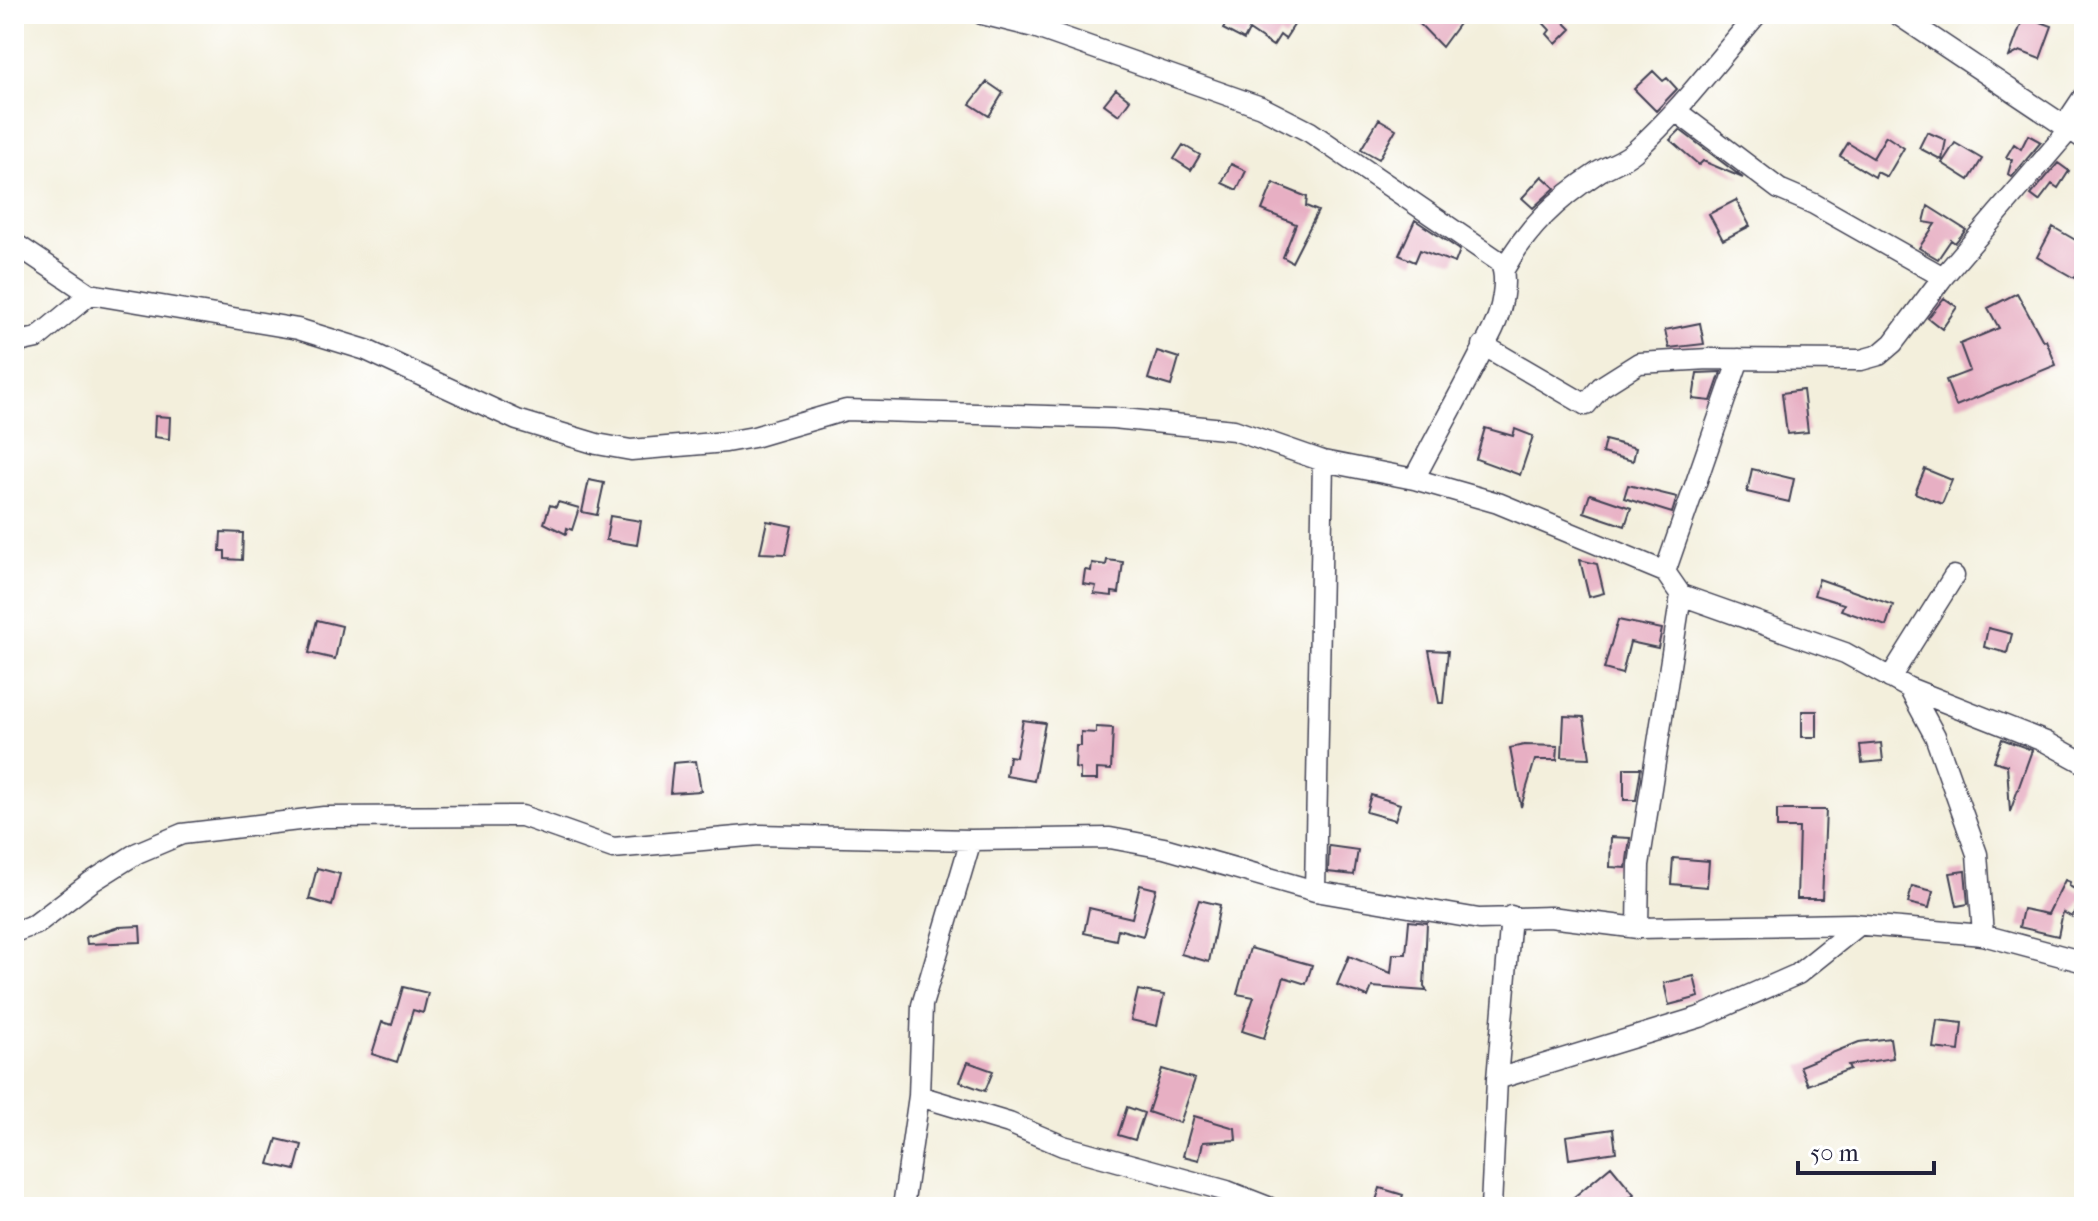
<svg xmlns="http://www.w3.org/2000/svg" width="2098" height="1221" viewBox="0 0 2098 1221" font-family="'IM FELL French Canon',serif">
	<rect width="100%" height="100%" fill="#fff"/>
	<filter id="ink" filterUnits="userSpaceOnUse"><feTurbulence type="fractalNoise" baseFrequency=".0125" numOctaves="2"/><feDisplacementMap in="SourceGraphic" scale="16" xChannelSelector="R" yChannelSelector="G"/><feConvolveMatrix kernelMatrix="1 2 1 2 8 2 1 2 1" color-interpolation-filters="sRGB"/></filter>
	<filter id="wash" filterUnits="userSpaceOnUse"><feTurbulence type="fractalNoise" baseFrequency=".006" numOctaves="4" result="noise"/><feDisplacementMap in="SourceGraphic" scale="32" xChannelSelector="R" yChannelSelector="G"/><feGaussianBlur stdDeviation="1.8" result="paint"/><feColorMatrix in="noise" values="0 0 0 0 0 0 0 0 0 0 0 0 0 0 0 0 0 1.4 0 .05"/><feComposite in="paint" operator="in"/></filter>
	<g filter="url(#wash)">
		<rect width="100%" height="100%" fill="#f3efdc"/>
		<g id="blocks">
			<path fill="#e7afc3" d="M1226,14H1284L1296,22L1285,39L1280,35L1273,46L1249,30L1244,40L1223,29L1230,16Z
				M1410,14H1451L1461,21L1442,47Z
				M1535,14H1556L1571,29L1556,44L1547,34L1550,30Z
				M2024,16L2052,26L2040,59L2020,51L2009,57Z
				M1653,71L1663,81L1667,78L1677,89L1656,111L1634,89Z
				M987,82L1003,93L989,116L970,104Z
				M1116,89L1130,100L1119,115L1104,104Z
				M1379,119L1396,129L1379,159L1361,149Z
				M1680,130L1743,178L1703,161L1699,165L1670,140Z
				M1927,132L1946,140L1942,160L1919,148Z
				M2028,135L2041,142L2012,177L2008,174L2012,160L2006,157L2014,144L2021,149Z
				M1886,136L1904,148L1887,177L1877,172L1875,177L1840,156L1848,143L1873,158Z
				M1955,143L1982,159L1969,180L1942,163Z
				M1183,145L1200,155L1191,170L1174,159Z
				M2058,163L2069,171L2058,188L2052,184L2039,201L2031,195Z
				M1231,164L1246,171L1237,190L1222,183Z
				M1542,176L1555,188L1533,208L1522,198Z
				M1273,183L1307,197L1306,206L1318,211L1292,262L1283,257L1296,224L1262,210Z
				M1736,200L1750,226L1723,240L1709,214Z
				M1928,206L1966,230L1955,243L1951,240L1938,259L1919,248L1935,224L1924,222Z
				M1415,220L1460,250L1455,263L1420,250L1415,262L1399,255Z
				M2053,227L2084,245V260L2074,278L2037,257Z
				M2017,293L2043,341L2046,340L2056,365L1956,406L1946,380L1970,371L1960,344L1999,328L1988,308Z
				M1944,298L1957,307L1942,329L1928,318Z
				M1700,323L1704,344L1669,348L1665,330Z
				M1157,351L1179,358L1171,386L1148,379Z
				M1721,372L1711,401L1693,399L1697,373Z
				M1803,390L1808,432L1787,434L1782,393Z
				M155,416L170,417L169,439L154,437Z
				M1485,428L1513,436L1515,429L1533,436L1520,475L1476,459Z
				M1605,440L1636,448L1633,461L1602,453Z
				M1752,469L1794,479L1789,502L1747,492Z
				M1925,469L1952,480L1942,504L1915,493Z
				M589,480L604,483L597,515L582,512Z
				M1628,485L1677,497L1672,513L1624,498Z
				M1590,494L1631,508L1625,526L1584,512Z
				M558,502L579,508L572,530L567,528L566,534L544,523L550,505L556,507Z
				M610,516L641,521L637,545L606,540Z
				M767,521L792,526L786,554L760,553Z
				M221,532L243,533L242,560L225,559V551H220Z
				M1107,560L1123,562L1119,593L1112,592V596L1094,594L1096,586L1083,584L1085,570L1091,571L1092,563L1106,565Z
				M1580,560L1597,564L1604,593L1589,597Z
				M1819,579L1893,605L1886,626L1841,610L1844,604L1814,595Z
				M317,620L342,626L335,659L309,653Z
				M1618,620L1662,629L1658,648L1630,642L1622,674L1604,669Z
				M1988,628L2012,634L2007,653L1984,647Z
				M1429,650L1448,651L1443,703H1439Z
				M1802,711H1817V737H1802Z
				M1564,716L1584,717L1590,758L1562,757Z
				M1023,720L1045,723L1034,781L1006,776L1009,756L1016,757Z
				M1096,727L1113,728L1111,770L1097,769V780H1080V769L1075,768L1076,746H1081V732L1096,733Z
				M2002,739L2032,750L2010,812L2007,765L1994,761Z
				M1881,743L1883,761L1862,763L1860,745Z
				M1524,745L1558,746L1557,760H1535L1521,807L1510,748Z
				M696,761L701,791L670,793L673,763Z
				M1624,768H1641L1636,800H1624Z
				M1371,795L1400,804L1395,820L1366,812Z
				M1777,810H1826L1822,899H1797L1799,828H1777Z
				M1611,837L1630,838L1626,868L1610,867Z
				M1329,846L1358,850L1354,875L1328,872Z
				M1673,858L1709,861L1707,887L1671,884Z
				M317,868L340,874L332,906L309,899Z
				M1965,871L1968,904L1957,906L1950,873Z
				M2065,880L2070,882L2069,886L2084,894L2072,917L2063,912L2058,936L2019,927L2023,909L2048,914Z
				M1140,885L1156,889L1143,936L1118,929L1116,940L1084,933L1089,908L1132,918Z
				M1912,886L1933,891L1929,908L1908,903Z
				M1199,900L1220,905L1209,962L1181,954Z
				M1409,921L1427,923L1424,987L1427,991L1372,987L1368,997L1337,985L1349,956L1391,973L1393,954H1406Z
				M140,926L141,942L87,944L86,937L119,927Z
				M1250,948L1312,965L1306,984L1284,977L1264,1038L1242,1031L1254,997L1237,994Z
				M1694,976L1699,997L1669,1005L1664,983Z
				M403,987L428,993L423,1013L413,1010L397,1062L372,1054L382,1022L392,1025Z
				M1138,990L1164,995L1157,1026L1131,1020Z
				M1937,1020L1962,1023L1959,1051L1933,1048Z
				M1890,1038L1893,1058L1848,1065L1850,1069L1808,1085L1800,1066L1859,1042Z
				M968,1062L993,1071L985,1091L960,1082Z
				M1162,1069L1195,1079L1180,1123L1148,1112Z
				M1127,1107L1144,1113L1135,1140L1118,1135Z
				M1194,1116L1235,1128L1236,1140L1203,1142L1199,1160L1183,1156Z
				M1613,1129L1616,1152L1569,1159L1566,1136Z
				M277,1139L302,1145L295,1170L269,1164Z
				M1611,1166L1634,1194L1618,1207H1562Z
				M1380,1188L1403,1195L1399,1207H1374Z"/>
		</g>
	</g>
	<g filter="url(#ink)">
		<use href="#blocks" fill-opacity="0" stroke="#414153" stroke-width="2"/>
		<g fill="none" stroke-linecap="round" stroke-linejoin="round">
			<g stroke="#414153" stroke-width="23">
				<path id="minor" d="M982,14L1034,27L1261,107L1310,132L1500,262C1509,278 1501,313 1493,329C1468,380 1440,429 1414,479
					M1897,14L2084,139
					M1676,111L1779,189L1814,204L1943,277
					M2064,126L2084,96
					M14,243L90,294L298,329L366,350L517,420L597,444L631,450L726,442L754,437L846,410L1113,418L1234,430L1323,461L1414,479L1498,503L1665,572L1681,595L1845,653L1909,688L2046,742L2084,763
					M1504,269C1527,228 1557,199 1597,173C1609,165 1622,162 1634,152C1680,111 1717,61 1757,14
					M14,343L37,338L90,294
					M1483,345L1586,405L1601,387L1639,363L1709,359L1861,360L1879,355L1893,343L1943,277L2070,129
					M1665,572L1739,359
					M1890,678L1954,576
					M1909,688L1935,736L1977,854L1983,935
					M1315,891L1323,461
					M1638,928L1639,865L1681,595
					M14,932L36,924L91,882L137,853L182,834L324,817L522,816L613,848L759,835L971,840L1110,838L1164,848L1315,891L1479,919L1550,917L1638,928L1853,924L1983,935L2084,962
					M1497,1079L1700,1017L1798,974L1859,925
					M919,1096L1009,1123L1063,1146L1227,1191L1268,1207
					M903,1207L919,1096L922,1005L971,840
					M1491,1207L1497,1079L1511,916"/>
			</g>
			<use href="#minor" stroke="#fff" stroke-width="20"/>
		</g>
	</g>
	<rect width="2098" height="1221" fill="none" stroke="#fff" stroke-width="48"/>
	<path d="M1798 1161v12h136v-12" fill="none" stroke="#22223b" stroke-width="4"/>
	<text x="1810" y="1161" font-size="24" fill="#22223b" stroke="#ffffff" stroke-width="6" paint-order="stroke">50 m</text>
</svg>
